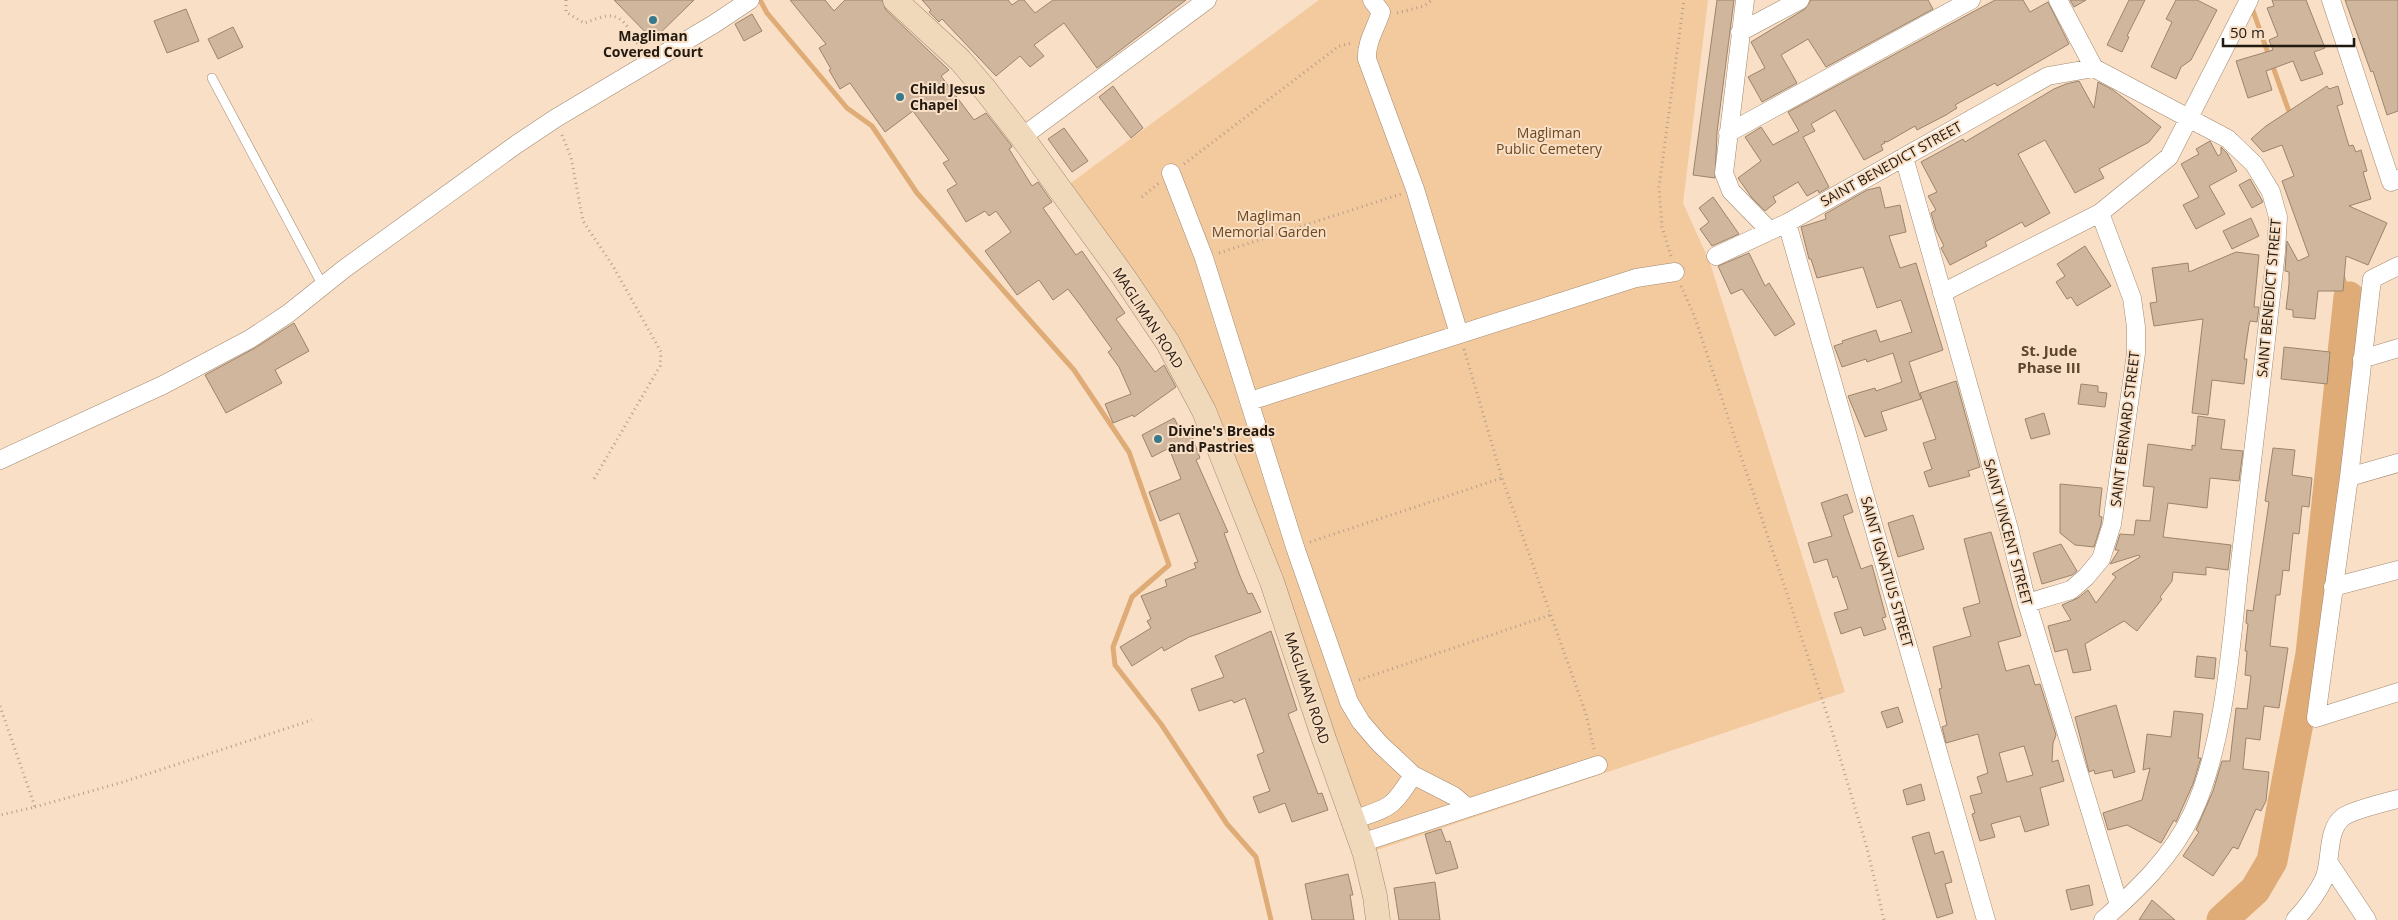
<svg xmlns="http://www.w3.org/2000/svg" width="2398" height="920" viewBox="0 0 2398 920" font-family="'Open Sans',sans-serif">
	<rect width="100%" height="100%" fill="#f9dfc5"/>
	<path fill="#f3c99e" d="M1319,0H1708L1683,203L1710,263L1845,692L1365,854L1204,411L1060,191Z"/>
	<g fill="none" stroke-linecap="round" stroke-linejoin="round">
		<path stroke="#dfac77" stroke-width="5" d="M760,0L767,13L847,108L872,126L917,193L1074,370L1129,452L1169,565L1132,597L1113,647L1115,665L1161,724L1227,824L1256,857L1271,920
			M2251,5L2269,56
			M2272,64L2291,117
			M2342,275L2349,297"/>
		<path stroke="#dfac77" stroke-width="31" d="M2222,920L2255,890L2272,861L2311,654L2349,297"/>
	</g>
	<path fill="#cfb69d" stroke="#9c846d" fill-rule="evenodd" d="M614,0H694L653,40Z
		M790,0H825L834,11L845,0H882L886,10L949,70L941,76L974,120L986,113L1011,145L1012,147L1009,149L1032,186L1038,182L1052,202L1043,208L1076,255L1082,251L1125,313L1116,319L1155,372L1164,365L1176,387L1134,417L1133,415L1113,423L1105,404L1131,394L1119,367L1108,352L1112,349L1081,306L1068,289L1053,300L1039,280L1017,295L985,251L1011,232L996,211L989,216L985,211L966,222L947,190L957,184L943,163L949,160L913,111L885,132L850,83L840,89L829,70L831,69L819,48L826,44Z
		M922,0H1008L1012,5L1019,0H1024L1035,13L1053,0H1186L1097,68L1064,23L1034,45L1044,56L1030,67L1020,56L996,76L942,19L939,22L929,12L931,10Z
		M1717,0H1734L1717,132L1715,178L1693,175Z
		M1811,0H1928L1933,9L1826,67L1808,39L1781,55L1797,83L1762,102L1748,77L1765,68L1751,42L1805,9Z
		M1995,0H2023L2030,12L2048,2L2069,44L1997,86L1995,83L1955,105L1957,108L1946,115L1917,130L1915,126L1887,142L1884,141L1885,143L1881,145L1883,150L1864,160L1835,110L1811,124L1815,131L1803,137L1829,187L1819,193L1818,190L1807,196L1798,182L1773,197L1776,202L1765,211L1752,198L1738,178L1761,161L1745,137L1761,127L1773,145L1799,131L1788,112Z
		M2070,0H2086L2074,7Z
		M2129,0H2145L2127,36L2129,37L2122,52L2107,45Z
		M2176,0H2197L2217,10L2191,60L2181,67L2176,79L2151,67L2172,22L2166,19Z
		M2272,0H2306L2325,48L2314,52L2323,74L2301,81L2293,61L2266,71L2272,90L2248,98L2236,61L2273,50L2269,40L2278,36L2267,8L2274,6Z
		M2345,0H2398V111L2387,115L2373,71L2371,72Z
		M186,9L199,41L167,53L154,21Z
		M752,14L762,31L744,41L735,24Z
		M233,27L243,47L218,59L208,39Z
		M2079,81L2094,108L2098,82L2113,90L2161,127L2149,142L2099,169L2104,178L2075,193L2045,140L2018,154L2050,213L2025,227L2022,222L1985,242L1987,246L1950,265L1941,248L1944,246L1936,230L1931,213L1936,210L1928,196L1937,192L1921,162L1963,139L1965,142L2054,89L2066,84Z
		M1113,86L1143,128L1131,138L1099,97Z
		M2327,86L2329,89L2338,86L2343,104L2337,106L2349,146L2353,145L2356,152L2361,150L2367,171L2363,172L2371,199L2349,206L2387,223L2368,265L2346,256L2343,291H2318L2315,319L2293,317V310L2286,309L2289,284V272L2285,271L2287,241L2298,261L2309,256L2282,181L2294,176L2282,145L2263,152L2251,139L2266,126Z
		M1064,128L1088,161L1072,172L1048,139Z
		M2210,141L2218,156L2221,154V147L2227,153L2237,171L2209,186L2225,214L2196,229L2183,205L2199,197L2181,164L2199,154L2196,149Z
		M2250,179L2263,202L2252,208L2239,185Z
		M1880,187L1885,208L1900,205L1906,232L1889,236L1900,268L1916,263L1943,350L1909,362L1921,399L1881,412L1887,430L1865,437L1848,396L1875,388L1876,391L1902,382L1893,353L1867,362L1866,359L1842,367L1834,346L1843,343L1842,341L1876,330L1880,342L1912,332L1901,300L1877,308L1863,267L1817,278L1811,259H1809L1801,227L1826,219L1825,214L1867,190Z
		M1713,197L1739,234L1712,246L1700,229L1709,222L1699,208Z
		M2251,218L2259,236L2232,249L2223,231Z
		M2085,246L2111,286L2077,306L2071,297L2067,299L2056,282L2065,276L2057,264Z
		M2236,252L2259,255L2254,307H2259L2257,322L2250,321L2249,325L2244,359H2247L2244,384L2212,380L2208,415L2192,413L2203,319L2154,326L2150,303L2157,302L2152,268L2188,263L2189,272Z
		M1749,253L1765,286L1769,283L1795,324L1775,336L1742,289L1731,294L1718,266Z
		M294,323L309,351L275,370L282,383L226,413L205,375L255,348Z
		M2284,347L2330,352L2327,384L2281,379Z
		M1956,381L1980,467L1968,471L1970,476L1929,487L1924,472L1932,469L1923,443L1936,439L1920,393Z
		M2081,384L2098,386V392L2107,393L2105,407L2078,404Z
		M2044,413L2050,434L2031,439L2025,419Z
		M2198,416L2225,420L2221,449L2243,451L2239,481L2210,478L2207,508L2168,503L2163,537L2231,545L2228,570L2206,567V575L2173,572L2172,581L2160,597L2162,599L2137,631L2124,621L2085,644L2091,670L2073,673L2067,649L2055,652L2048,626L2071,620L2062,605L2078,598L2088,590L2096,603L2116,577L2112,574L2140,557L2139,555L2110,564L2119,550H2115L2120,534L2134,535L2136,520L2150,521L2154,487L2143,486L2148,444L2192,450V445L2195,446Z
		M1174,418L1183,435L1190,431L1200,458L1196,460L1228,532L1224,533L1240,576L1248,594L1252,593L1261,612L1189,637L1164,651L1162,647L1132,666L1120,647L1151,628L1147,621L1151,619L1141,596L1167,586L1165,580L1196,568L1194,563L1198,562L1179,513L1160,521L1149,492L1181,479L1169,448L1152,457L1142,435Z
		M2273,448L2295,450L2292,475L2312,478L2309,507L2302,506L2299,534L2293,533L2289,571L2283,570L2280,595H2276L2270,646L2288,648L2279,708L2264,706L2260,740L2246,738L2243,769L2269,772L2266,801L2261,811L2256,809L2238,849L2233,847L2213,876L2183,856L2199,832L2196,830L2213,791L2222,761H2230L2236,708L2247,709L2251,676L2245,675L2247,651H2245L2248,624L2246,623L2247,610L2253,611L2269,502L2265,501Z
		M2060,484L2102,488L2099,516L2102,517L2101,525L2094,547L2075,545L2060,533Z
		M1847,494L1853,512L1843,516L1861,569L1872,565L1886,617L1882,618L1886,629L1864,636L1861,627L1841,634L1834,613L1848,609L1837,576L1833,578L1827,559L1814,563L1808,543L1832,536L1821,503Z
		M1913,515L1924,549L1898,557L1888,523Z
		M1991,532L2021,636L1998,642L2006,671L2029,665L2035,685L2040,684L2056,735L2053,743L2052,762L2058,760L2064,781L2040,788L2049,825L2025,832L2020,816L1991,824L1995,837L1980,841L1972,814L1975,813L1970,796L1982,793L1977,777L1988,773L1978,734L1946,743L1942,727L1947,725L1939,689L1942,688L1933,647L1971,636L1963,608L1980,603L1964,539ZM2024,746L2033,775L2007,782L1999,753Z
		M2061,544L2077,571L2072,575L2042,584L2033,553Z
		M1271,631L1297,710L1288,714L1318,794L1322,793L1328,810L1292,822L1285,803L1259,813L1253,797L1270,791L1257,755L1264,752L1245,698L1234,703L1232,700L1199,711L1191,689L1224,677L1215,656Z
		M2197,656L2216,658L2214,679L2195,677Z
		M2116,705L2135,772L2114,778L2112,770L2095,774L2094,770L2089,772L2075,717Z
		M1898,707L1903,722L1887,728L1881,712Z
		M2174,711L2203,714L2198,758H2201L2193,784L2176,822L2174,820L2161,843L2127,825L2108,830L2103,813L2142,800L2150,768L2143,770L2147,734L2171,737Z
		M1921,784L1925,800L1907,805L1903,790Z
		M1441,829L1446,842L1450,841L1458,868L1436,874L1425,834Z
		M1929,832L1935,854L1943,851L1952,882L1945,884L1953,913L1937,918L1912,837Z
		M1348,874L1353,895H1350L1354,920H1312L1305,884Z
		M1435,882L1440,920H1399L1394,888Z
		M2089,885L2093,905L2071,910L2066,890Z
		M2152,900L2175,920H2139Z"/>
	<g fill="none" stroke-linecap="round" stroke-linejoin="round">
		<g stroke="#a18971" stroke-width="10">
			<path id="lane" d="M212,78L323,286"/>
		</g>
		<g stroke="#a18971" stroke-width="19">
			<path id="street" d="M1372,0L1381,12C1376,28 1366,42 1367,59L1415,189L1459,334
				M1745,0L1724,173L1731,191L1770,231
				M2058,0L2094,68
				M2331,0L2391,182L2398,179
				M1740,32L1800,0
				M1728,133L1971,0
				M1022,137L1207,0
				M1904,157L2009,529L2027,603L2119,905
				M1171,173L1204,258L1295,547L1349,702L1361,722L1379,743L1413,775L1454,796L1468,808
				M1787,223L1986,920
				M1716,256L1787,223L2048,76L2094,68L2228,139L2254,164L2271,192L2278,217L2276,252C2264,358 2252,465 2239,571C2231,646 2224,746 2192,814C2172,857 2137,890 2103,920
				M2398,266L2372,279L2349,477L2316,718L2398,692
				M1942,293L2100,213L2169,157L2249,0
				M2362,359L2398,348
				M1250,401L1636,278L1675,272
				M0,460L163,385L250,339L289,313L344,269L517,144L556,118L714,24L750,0
				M2349,477L2398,463
				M2333,587L2398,570
				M2027,603L2071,590L2086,577L2101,559L2112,524L2136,353V327L2132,298L2100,213
				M1353,820C1390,807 1392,809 1413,775
				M1361,843L1598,765
				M2329,863L2367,920
				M2295,920C2306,908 2317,894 2324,879C2332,861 2326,830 2343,817C2351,811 2386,802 2398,799"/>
		</g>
		<g stroke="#a18971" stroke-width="25">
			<path id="secondary" d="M895,0L960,60L983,87L1022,137L1123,276L1168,343L1204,411L1272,582L1324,739L1365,854L1375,896L1378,920"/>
		</g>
		<path stroke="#b49f8b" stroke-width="3" stroke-dasharray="1 4" stroke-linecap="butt" d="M566,0V12L584,23C592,21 601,16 608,16C625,14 634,38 641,50
			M1397,13L1424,6L1432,0
			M562,135L571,157L583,221L613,266L661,352L660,366L594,479
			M1184,164L1339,46L1352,43
			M1142,197L1159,183
			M1219,253L1401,194
			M1671,256L1662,227L1659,187L1684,0
			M1681,286L1694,315L1827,714L1867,848L1884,920
			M1464,349L1502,478L1586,714L1594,749
			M1310,542L1502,478
			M1359,680L1550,615
			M0,706L35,807L0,815
			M35,807L123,782L312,720"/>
		<use href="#lane" stroke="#fff" stroke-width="9"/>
		<use href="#street" stroke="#fff" stroke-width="18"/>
		<use href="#secondary" stroke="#efd9ba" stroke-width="24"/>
	</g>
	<g fill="#36798a" stroke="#f9dfc5" stroke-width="2">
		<circle cx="653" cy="20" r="5"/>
		<circle cx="900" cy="97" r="5"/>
		<circle cx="1158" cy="439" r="5"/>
	</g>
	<g text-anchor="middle" stroke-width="4" stroke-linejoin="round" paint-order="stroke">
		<g font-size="14" font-weight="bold" fill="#221910" stroke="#f9dfc5" text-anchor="start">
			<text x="653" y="41" text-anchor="middle">Magliman<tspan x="653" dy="16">Covered Court</tspan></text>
			<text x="910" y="94">Child Jesus<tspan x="910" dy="16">Chapel</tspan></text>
			<text x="1168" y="436">Divine's Breads<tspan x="1168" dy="16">and Pastries</tspan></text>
		</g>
		<g font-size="14" fill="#6b4820" stroke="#f9dfc5">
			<text x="1549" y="138">Magliman<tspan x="1549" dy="16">Public Cemetery</tspan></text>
			<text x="1269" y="221">Magliman<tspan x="1269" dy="16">Memorial Garden</tspan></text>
		</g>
		<g font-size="14" fill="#221910" stroke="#f9dfc5">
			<text transform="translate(1891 164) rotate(-29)" y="5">SAINT BENEDICT STREET</text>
			<text transform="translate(2269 298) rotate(-85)" y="5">SAINT BENEDICT STREET</text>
			<text transform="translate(1148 318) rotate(57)" y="5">MAGLIMAN ROAD</text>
			<text transform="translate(2125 429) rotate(-83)" y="5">SAINT BERNARD STREET</text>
			<text transform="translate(2008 532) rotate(75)" y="5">SAINT VINCENT STREET</text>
			<text transform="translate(1887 572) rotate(74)" y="5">SAINT IGNATIUS STREET</text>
			<text transform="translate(1307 688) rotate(72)" y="5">MAGLIMAN ROAD</text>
		</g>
		<g font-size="15" font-weight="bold" fill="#5c4630" stroke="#f9dfc5">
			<text x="2049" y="356">St. Jude<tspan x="2049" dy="17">Phase III</tspan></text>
		</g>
	</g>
	<path d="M2223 38v8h131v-8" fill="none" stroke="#221910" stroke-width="2.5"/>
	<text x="2230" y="38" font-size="15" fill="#221910" stroke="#f9dfc5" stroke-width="4" paint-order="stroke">50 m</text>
</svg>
